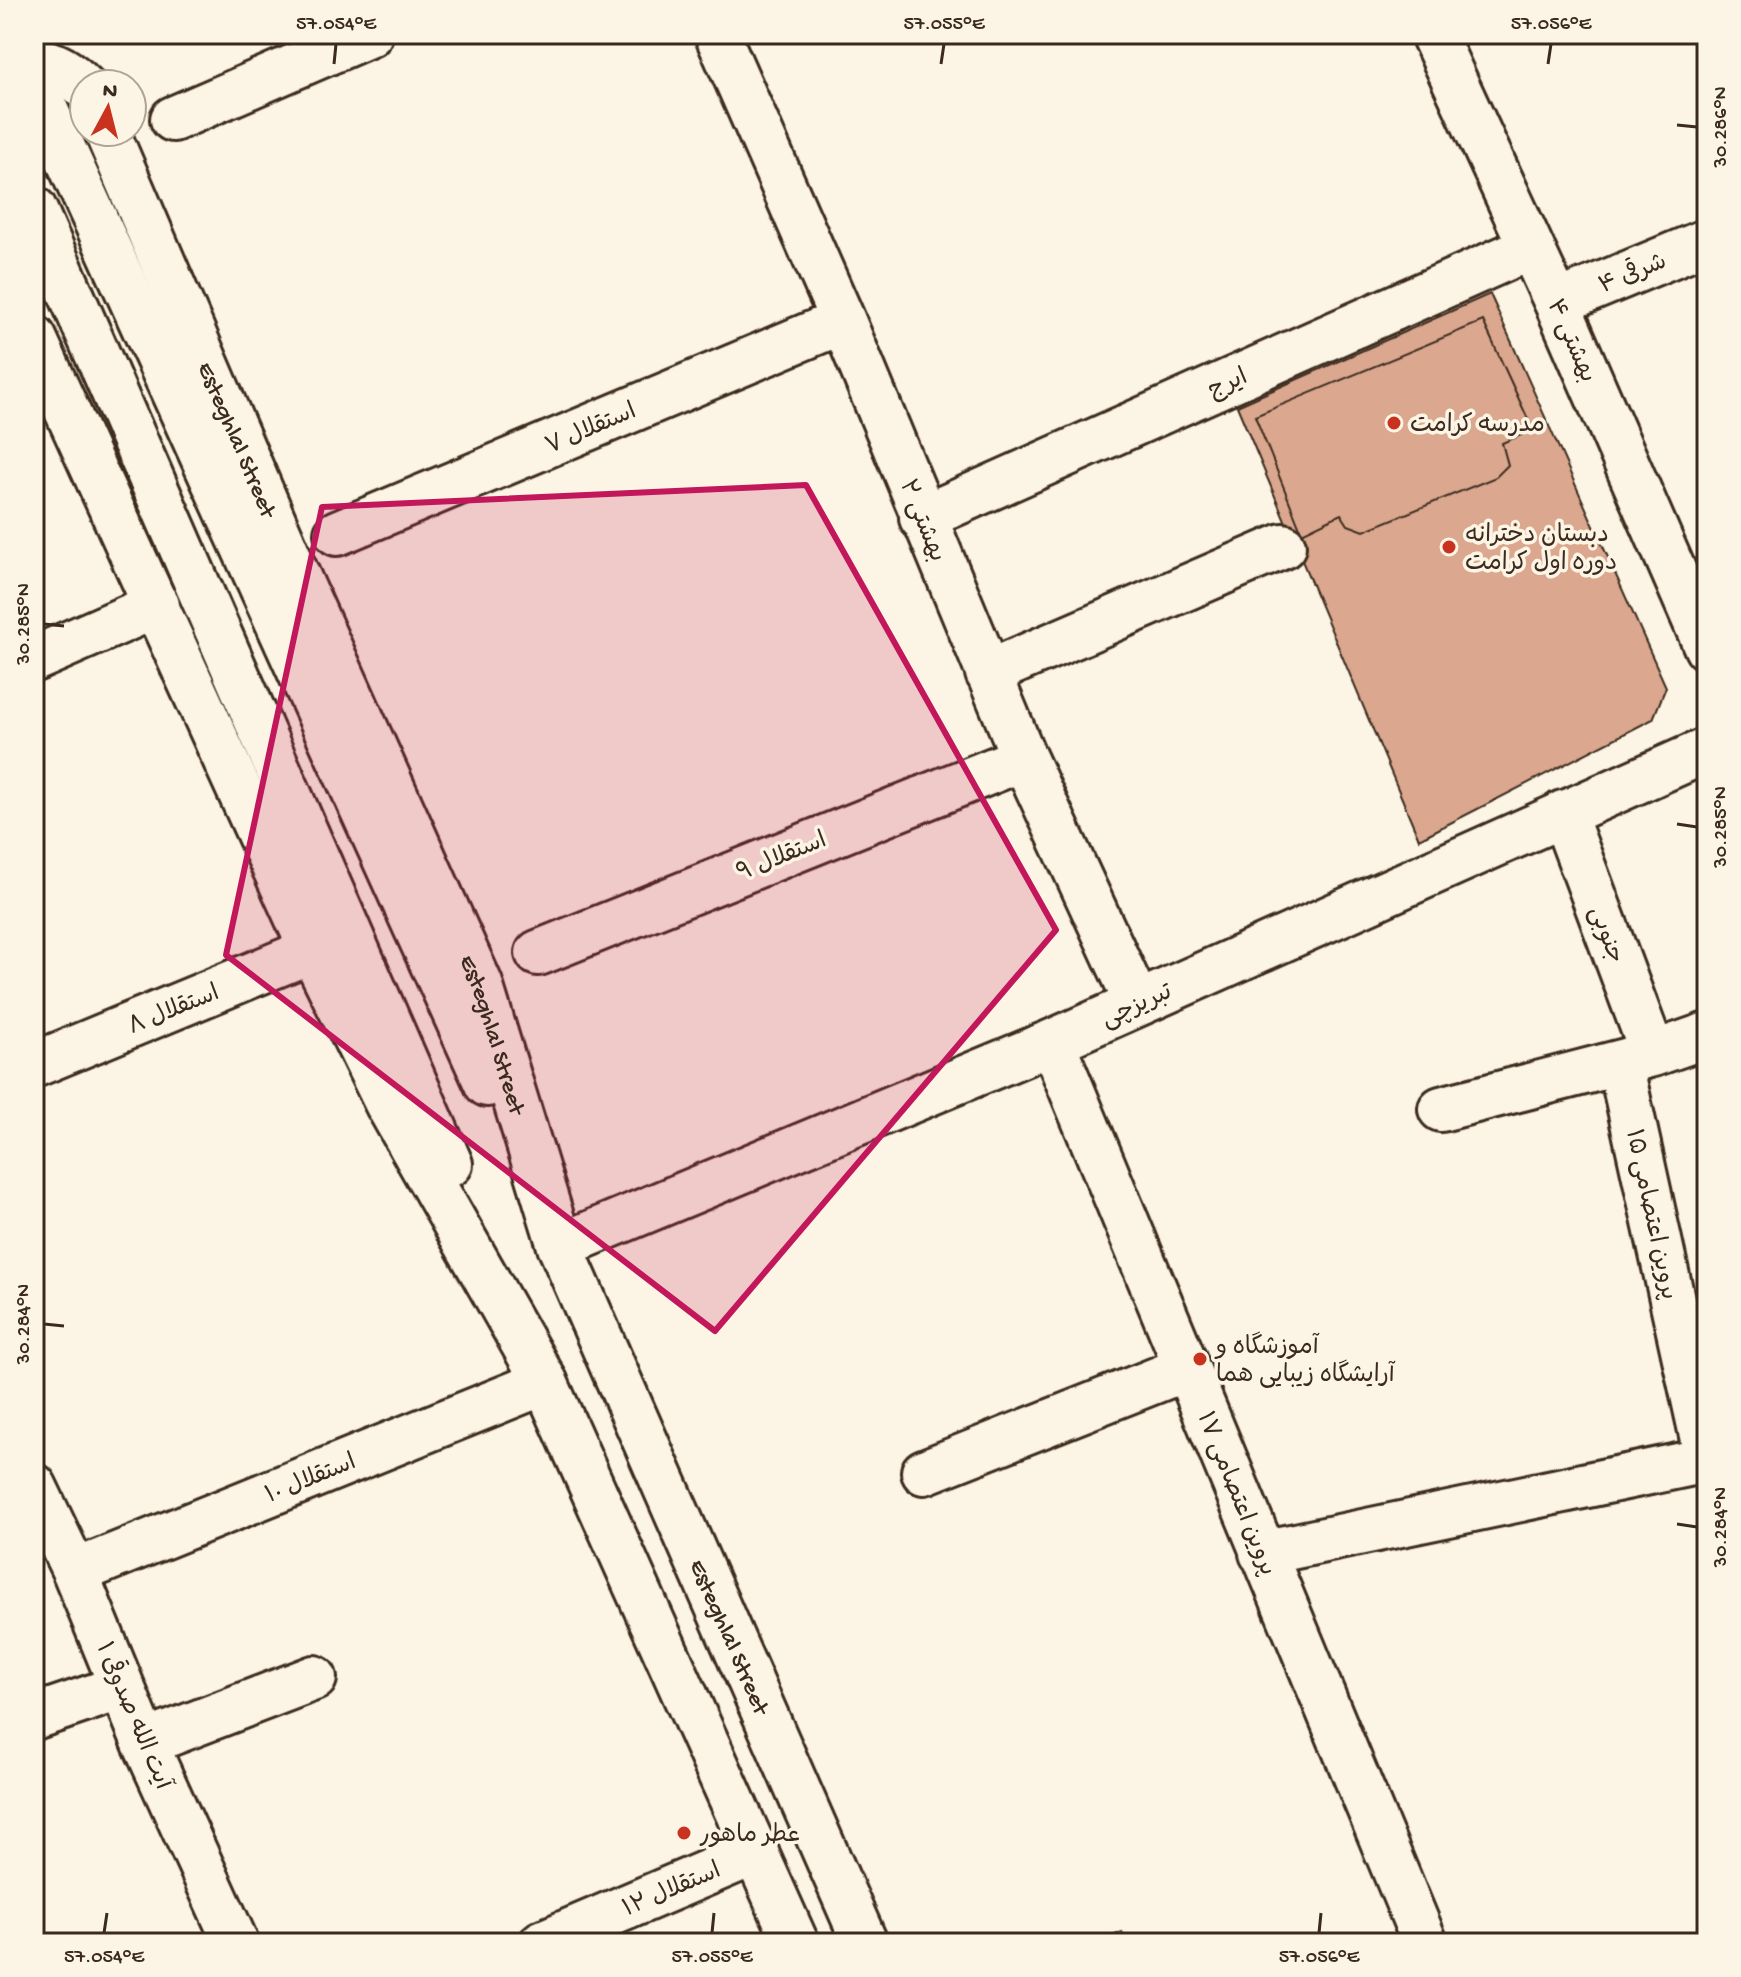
<svg xmlns="http://www.w3.org/2000/svg" width="1741" height="1977" viewBox="0 0 1741 1977" font-family="'Gochi Hand','Playpen Sans Arabic',sans-serif">
	<rect width="100%" height="100%" fill="#fcf5e5"/>
	<filter id="ink" filterUnits="userSpaceOnUse"><feTurbulence type="fractalNoise" baseFrequency=".0125" numOctaves="2"/><feDisplacementMap in="SourceGraphic" scale="16" xChannelSelector="R" yChannelSelector="G"/><feConvolveMatrix kernelMatrix="1 2 1 2 8 2 1 2 1" color-interpolation-filters="sRGB"/></filter>
	<g filter="url(#ink)">
		<path fill="#dba88f" stroke="#3b2a1e" stroke-width="2" d="M1490,294L1666,687L1653,719L1419,839L1237,406Z
			M1483,321L1533,430L1502,443L1508,465L1496,477L1364,531L1348,525L1341,514L1302,533L1255,416Z
			M1122,1932L1127,1943H1096Z"/>
		<g fill="none" stroke-linecap="round" stroke-linejoin="round">
			<g stroke="#3b2a1e" stroke-width="50">
				<path id="minor" d="M717,34L843,321L1024,758L1137,1003
					M1433,34L1557,303L1707,648
					M173,119L370,34
					M1557,303L1707,241
					M922,518L1531,247
					M337,533L843,321
					M34,659L157,605
					M988,673L1283,546
					M1563,813L1653,1054
					M538,953L1024,758
					M1052,1042L1425,1943
					M1620,1063L1707,1458
					M34,1065L312,950
					M1441,1109L1653,1054L1707,1035
					M560,1246L1052,1042L1707,750
					M924,1472L1187,1368
					M34,1486L75,1572L145,1743L236,1943
					M1262,1553L1707,1460
					M75,1572L545,1382
					M34,1717L122,1687
					M145,1743L314,1678
					M542,1943L756,1852"/>
			</g>
			<g stroke="#3b2a1e" stroke-width="50">
				<g id="major">
					<path d="M34,59C55,63 69,72 84,87"/>
					<path d="M38,93L487,1084"/>
					<path id="s1" d="M107,132L288,555L480,984L560,1246L865,1943"/>
					<path d="M34,209L450,1164"/>
					<path d="M34,338L312,950L388,1105L545,1382L796,1943"/>
				</g>
			</g>
			<use href="#minor" stroke="#fcf5e5" stroke-width="44"/>
			<use href="#major" stroke="#fcf5e5" stroke-width="44"/>
		</g>
	</g>
	<path fill="#c2185b" fill-opacity="0.2" stroke="#c2185b" stroke-width="6" stroke-linejoin="round" d="M806,485L1056,930L715,1331L226,955L322,507Z"/>
	<path fill="none" stroke="#3b2a1e" stroke-width="3" d="M334,64L336,44M941,64L944,44M1548,64L1551,44M1677,125L1697,127M44,624L64,626M1677,824L1697,827M44,1324L64,1326M1677,1524L1697,1527M104,1933L107,1913M712,1933L714,1913M1319,1933L1321,1913"/>
	<g fill="#c8321e" stroke="#fcf5e5" stroke-width="3">
		<circle cx="1394" cy="423" r="8"/>
		<circle cx="1449" cy="547" r="8"/>
		<circle cx="1200" cy="1359" r="8"/>
		<circle cx="684" cy="1833" r="8"/>
	</g>
	<g text-anchor="middle" stroke-width="7" stroke-linejoin="round" paint-order="stroke">
		<g font-size="24" fill="#3b2a1e" stroke="#fcf5e5">
			<text transform="translate(1632 272) rotate(-22)" y="8">شرقی ۴</text>
			<text transform="translate(1573 340) rotate(66)" y="8">بهشتی ۴</text>
			<text transform="translate(1227 382) rotate(-24)" y="8">ایرج</text>
			<text transform="translate(590 427) rotate(-23)" y="8">استقلال ۷</text>
			<text dy="8" stroke="none"><textPath href="#s1" startOffset="334">Esteghlal Street</textPath></text>
			<text transform="translate(924 520) rotate(68)" y="8">بهشتی ۲</text>
			<text transform="translate(781 855) rotate(-22)" y="8">استقلال ۹</text>
			<text transform="translate(1608 934) rotate(69)" y="8">جنوبی</text>
			<text transform="translate(1136 1004) rotate(-24)" y="8">تبریزچی</text>
			<text transform="translate(173 1008) rotate(-22)" y="8">استقلال ۸</text>
			<text dy="8" stroke="none"><textPath href="#s1" startOffset="982">Esteghlal Street</textPath></text>
			<text transform="translate(1653 1214) rotate(78)" y="8">پروین اعتصامی ۱۵</text>
			<text transform="translate(310 1477) rotate(-22)" y="8">استقلال ۱۰</text>
			<text transform="translate(1238 1493) rotate(68)" y="8">پروین اعتصامی ۱۷</text>
			<text dy="8" stroke="none"><textPath href="#s1" startOffset="1630">Esteghlal Street</textPath></text>
			<text transform="translate(135 1715) rotate(67)" y="8">آیت الله صدوقی ۱</text>
			<text transform="translate(671 1888) rotate(-23)" y="8">استقلال ۱۲</text>
		</g>
		<g font-size="24" fill="#3b2a1e" stroke="#fcf5e5" text-anchor="start">
			<text x="1410" y="431">مدرسه کرامت</text>
			<text x="1465" y="541">دبستان دخترانه<tspan x="1465" dy="28">دوره اول کرامت</tspan></text>
			<text x="1216" y="1353">آموزشگاه و<tspan x="1216" dy="28">آرایشگاه زیبایی هما</tspan></text>
			<text x="700" y="1841">عطر ماهور</text>
		</g>
	</g>
	<rect width="1741" height="1977" fill="none" stroke="#fcf5e5" stroke-width="88"/>
	<g transform="translate(108 108) rotate(7)"><circle r="38" fill="#fcf5e5" stroke="#afa495" stroke-width="2"/>
	<path d="M0-6L14 30L0 20L-14 30Z" fill="#c8321e"/>
	<text y="-12" font-size="22" font-weight="bold" text-anchor="middle" fill="#3b2a1e">N</text>
	</g>
	<rect x="44" y="44" width="1653" height="1889" fill="none" stroke="#3b2a1e" stroke-width="3"/>
	<g font-size="20" text-anchor="middle" fill="#3b2a1e">
		<text x="336" y="29">57.054°E</text>
		<text x="944" y="29">57.055°E</text>
		<text x="1551" y="29">57.056°E</text>
		<text transform="translate(1719 127) rotate(-90)" y="7">30.286°N</text>
		<text transform="translate(22 624) rotate(-90)" y="7">30.285°N</text>
		<text transform="translate(1719 827) rotate(-90)" y="7">30.285°N</text>
		<text transform="translate(22 1324) rotate(-90)" y="7">30.284°N</text>
		<text transform="translate(1719 1527) rotate(-90)" y="7">30.284°N</text>
		<text x="104" y="1962">57.054°E</text>
		<text x="712" y="1962">57.055°E</text>
		<text x="1319" y="1962">57.056°E</text>
	</g>
</svg>
